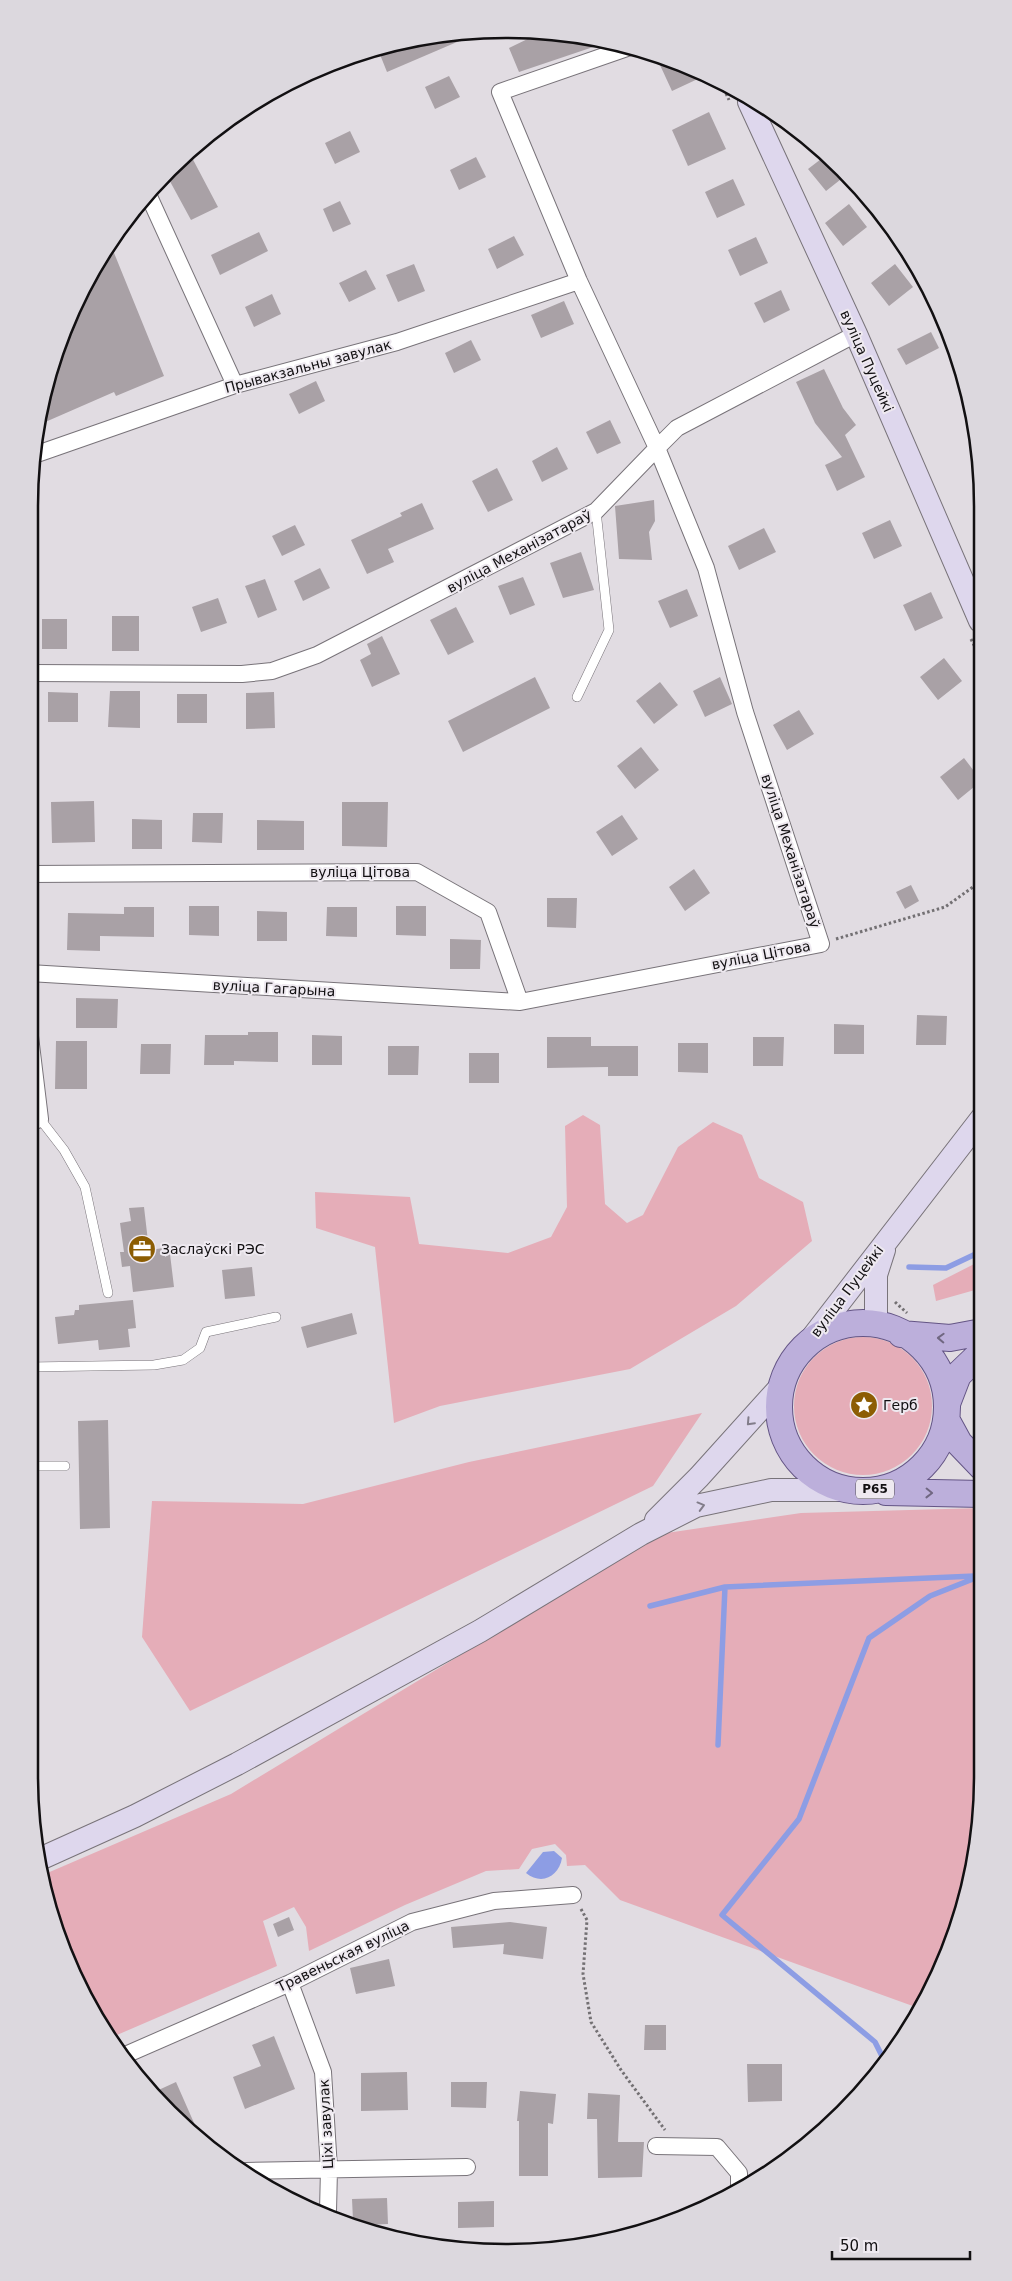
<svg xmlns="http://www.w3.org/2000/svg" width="1012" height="2281" viewBox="0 0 1012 2281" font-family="'DejaVu Sans',sans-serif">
	<rect width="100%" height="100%" fill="#e1dce2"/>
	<path fill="#e5adb8" d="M583,1115L600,1125L605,1204L627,1223L643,1215L678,1147L713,1122L742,1135L759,1178L803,1202L812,1241L736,1306L630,1369L440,1406L394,1423L375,1247L316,1228L315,1192L410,1197L419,1244L508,1253L551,1237L567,1207L565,1126Z
		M982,1260V1288L936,1301L933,1285Z
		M794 1406a69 69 0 1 1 138 0a69 69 0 1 1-138 0Z
		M702,1413L653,1486L190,1711L142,1637L152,1501L303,1504L469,1462Z
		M982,1508L983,1775L958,1929L921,2009L620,1900L585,1865L567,1866L566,1855L555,1844L532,1849L519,1869L486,1871L405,1905L309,1951L306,1927L294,1907L263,1921L277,1966L110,2038L93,2013L54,1929L45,1874L231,1794L660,1534L801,1513Z"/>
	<path fill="#8d9de4" d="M554,1851L562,1858C559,1876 542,1886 526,1873L543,1852Z"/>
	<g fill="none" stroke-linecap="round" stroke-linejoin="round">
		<path stroke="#8d9de4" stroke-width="5.5" d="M909,1267L946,1268L982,1251
			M725,1587L975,1576
			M650,1606L725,1587L718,1745
			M885,2062L875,2042L722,1915L799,1819L869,1638L930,1596L983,1575"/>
	</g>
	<path fill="#a9a1a6" d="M470,31L471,36L387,72L377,47Z
		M542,32L569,33L608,42L519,72L509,48Z
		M671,60L702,77L672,91L660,65Z
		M449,76L460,97L435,109L425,87Z
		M709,112L726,149L688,166L672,130Z
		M350,131L360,152L335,164L325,143Z
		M189,152L218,207L191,220L166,174Z
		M825,156L845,176L826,191L808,169Z
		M476,157L486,177L459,190L450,170Z
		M733,179L745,205L717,218L705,192Z
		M340,201L351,224L333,232L323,209Z
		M849,204L867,227L843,246L825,223Z
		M259,232L268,251L220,275L211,255Z
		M514,236L524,255L497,269L488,249Z
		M756,237L768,263L740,276L728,250Z
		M110,243L164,376L116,396L114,392L43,423L54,352L93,267Z
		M414,264L425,291L398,302L386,275Z
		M895,264L913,287L889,306L871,283Z
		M366,270L376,289L349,302L339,283Z
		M781,290L790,310L764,323L754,303Z
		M272,294L281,314L254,327L245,307Z
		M564,301L574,324L541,338L531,315Z
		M931,332L939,348L906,365L897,349Z
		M471,340L481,360L454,373L445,353Z
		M824,369L843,408L856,425L845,435L865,477L837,491L825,465L842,457L815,423L796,382Z
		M316,381L325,401L299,414L289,394Z
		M610,420L621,443L597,454L586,432Z
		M557,447L568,469L542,482L532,461Z
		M497,468L513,500L488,512L472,481Z
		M654,500L655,521L649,532L652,560L619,559L615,506Z
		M422,503L434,529L388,549L394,562L367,574L351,540L402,516L400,513Z
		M890,520L902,546L874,559L862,533Z
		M295,525L305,545L282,556L272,536Z
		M764,528L776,552L739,570L728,546Z
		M581,552L594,590L563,598L550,563Z
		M320,568L330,588L303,601L294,581Z
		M523,577L535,605L510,615L498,586Z
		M265,579L277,610L258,618L245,586Z
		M687,589L698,616L670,628L658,601Z
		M931,592L943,618L915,631L903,605Z
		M218,598L227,623L201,632L192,607Z
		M456,607L474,642L448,655L430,620Z
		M112,616H139V651H112Z
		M42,619H67V649H42Z
		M382,636L400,674L372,687L360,660L371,654L367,644Z
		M944,658L962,681L938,700L920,677Z
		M535,677L550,708L463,752L448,721Z
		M720,677L732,704L705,717L693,691Z
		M660,682L678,705L654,724L636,701Z
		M110,691H140V728L108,727Z
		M48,692L78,693V722H48Z
		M274,692L275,728L246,729V693Z
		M177,694H207V723H177Z
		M799,710L814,734L787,750L773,725Z
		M641,747L659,770L635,789L617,766Z
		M964,758L980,779V782L958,800L940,777Z
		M94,801L95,842L52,843L51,802Z
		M342,802H388L387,847L342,846Z
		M193,813H223L222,843L192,842Z
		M622,815L638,839L612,856L596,832Z
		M132,819L162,820V849H132Z
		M257,820L304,821V850H257Z
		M694,869L710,893L685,911L669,887Z
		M911,885L919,901L905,909L896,892Z
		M547,898H577L576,928L547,927Z
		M189,906H219V936L189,935Z
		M396,906H426V936L396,935Z
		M124,907H154V937L100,936V951L67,950L68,913L124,914Z
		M327,907H357V937L326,936Z
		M257,911L287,912V941H257Z
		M450,939L481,940L480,969H450Z
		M76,998L118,999L117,1028H76Z
		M917,1015L947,1016L946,1045H916Z
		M834,1024L864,1025V1054H834Z
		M248,1032H278V1062L234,1061V1065H204L205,1035H248Z
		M312,1035L342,1036V1065H312Z
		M547,1037H591V1046H638V1076H608V1067L547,1068Z
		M753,1037H784L783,1066H753Z
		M56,1041H87V1089H55Z
		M678,1043H708V1073L678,1072Z
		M141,1044H171L170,1074H140Z
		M388,1046H419L418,1075H388Z
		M469,1053H499V1083H469Z
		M144,1207L149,1250L164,1248L165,1257L170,1254L174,1287L133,1292L130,1266L122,1267L120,1252H124L120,1223L131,1221L129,1208Z
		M252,1267L255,1296L225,1299L222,1270Z
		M133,1300L136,1328L128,1329L130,1347L99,1350L98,1340L58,1344L55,1317L74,1315L75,1310H79V1305Z
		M352,1313L357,1334L307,1348L301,1327Z
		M108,1420L110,1528L80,1529L78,1421Z
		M289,1917L294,1930L278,1937L273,1924Z
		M510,1922L547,1927L543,1959L503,1954L504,1944L453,1948L451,1927Z
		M389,1959L395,1986L356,1994L350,1968Z
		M645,2025H666V2050H644Z
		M274,2036L295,2089L245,2109L233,2077L261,2066L252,2045Z
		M747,2064H782V2101L748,2102Z
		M407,2072L408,2110L361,2111V2073Z
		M176,2082L198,2132L152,2093Z
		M451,2082H487L486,2108L451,2107Z
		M520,2091L556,2094L553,2124L548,2123V2176H519V2121H517Z
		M588,2093L620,2095L618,2142H644L642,2177L598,2178L597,2119H587Z
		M387,2198L388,2224L365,2225L353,2220L352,2199Z
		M494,2201V2227L458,2228V2202Z"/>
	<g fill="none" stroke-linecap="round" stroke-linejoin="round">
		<g stroke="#787379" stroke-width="10">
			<path id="service" d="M577,697L609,630L596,511
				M40,1119L64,1150L85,1187L108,1293
				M29,1367L154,1365L183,1360L200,1348L206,1332L276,1317
				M29,1466H65"/>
		</g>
		<g stroke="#787379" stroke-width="18">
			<path id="minor" d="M630,47L500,92L579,281L657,448L677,428L856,334
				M147,192L235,385
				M37,454L235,385L397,342L579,281
				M29,874L417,872L488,912L520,1002L821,944L745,712L706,568L657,448L596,511L317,655L272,671L242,674L29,673
				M29,973L520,1002
				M29,1123L40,1119L29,1028
				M290,1983L323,2072L329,2169L328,2211
				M123,2056L290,1983L412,1922L494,1901L573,1895
				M656,2146L717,2147L739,2173V2190
				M246,2171L467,2167"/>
		</g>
		<g stroke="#787379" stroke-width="24">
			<path id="secondary" d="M749,102L856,334L980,621
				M876,1322V1275L884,1250
				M808,1343L981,1119
				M656,1520L699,1477L782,1385
				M42,1858L135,1816L237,1764L480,1631L641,1534L696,1506L771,1490H849"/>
		</g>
		<g stroke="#645585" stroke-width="28">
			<path id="primary" d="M779 1407a84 84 0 1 1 168 0a84 84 0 1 1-168 0Z
				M901,1334L950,1338L982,1332
				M948,1401L958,1375L982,1352
				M947,1421L959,1443L982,1467
				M886,1492L982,1494"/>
		</g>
		<path stroke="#737073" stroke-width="3" stroke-dasharray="2.5 2.5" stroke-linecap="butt" d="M724,89L729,100
			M971,639L980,657
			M836,939L945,907L980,882
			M895,1302L907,1313
			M581,1909L587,1920L583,1974L591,2022L621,2070L665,2130"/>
		<use href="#service" stroke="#fff" stroke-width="9"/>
		<use href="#minor" stroke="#fff" stroke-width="16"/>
		<use href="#secondary" stroke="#ded7ed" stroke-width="22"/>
		<use href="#primary" stroke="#bcafdb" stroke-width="26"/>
	</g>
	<defs><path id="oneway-chevron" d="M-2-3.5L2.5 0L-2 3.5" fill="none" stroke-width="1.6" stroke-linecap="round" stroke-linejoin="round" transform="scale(1.25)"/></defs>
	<g stroke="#706781">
		<use href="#oneway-chevron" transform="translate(941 1338) rotate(-178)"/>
		<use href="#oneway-chevron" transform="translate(929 1493) rotate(1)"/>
	</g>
	<g stroke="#827d8a">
		<use href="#oneway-chevron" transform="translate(750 1422) rotate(133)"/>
		<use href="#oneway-chevron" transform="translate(701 1506) rotate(-15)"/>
	</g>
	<defs>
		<g id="office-disc" transform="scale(1.4375)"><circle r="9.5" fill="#8c5d03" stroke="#eee9f0"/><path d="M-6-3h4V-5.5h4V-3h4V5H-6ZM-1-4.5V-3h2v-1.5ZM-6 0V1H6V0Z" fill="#fff"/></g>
		<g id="sight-disc" transform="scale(1.4375)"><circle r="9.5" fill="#8c5d03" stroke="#eee9f0"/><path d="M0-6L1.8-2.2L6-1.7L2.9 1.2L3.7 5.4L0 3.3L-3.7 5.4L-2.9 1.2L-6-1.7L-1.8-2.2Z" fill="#fff"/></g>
	</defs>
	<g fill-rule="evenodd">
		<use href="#office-disc" x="142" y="1249"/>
		<use href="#sight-disc" x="864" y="1405"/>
	</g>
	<g text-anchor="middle" stroke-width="4" stroke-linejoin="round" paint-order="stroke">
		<rect fill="#eee9f0" stroke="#545155" stroke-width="1" x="856" y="1479.5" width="38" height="19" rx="4"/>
		<g font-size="12" font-weight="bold" fill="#121012">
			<text x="875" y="1493">Р65</text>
		</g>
		<g font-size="14" fill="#121012" stroke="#eee9f0">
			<text transform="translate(867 361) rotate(66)" y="5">вуліца Пуцейкі</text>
			<text transform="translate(308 366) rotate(-15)" y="5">Прывакзальны завулак</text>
			<text transform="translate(519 551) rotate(-28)" y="5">вуліца Механізатараў</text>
			<text transform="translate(791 851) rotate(72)" y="5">вуліца Механізатараў</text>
			<text x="360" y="877">вуліца Цітова</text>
			<text transform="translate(761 955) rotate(-11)" y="5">вуліца Цітова</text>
			<text transform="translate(274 988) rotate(3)" y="5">вуліца Гагарына</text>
			<text transform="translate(847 1291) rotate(-53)" y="5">вуліца Пуцейкі</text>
			<text transform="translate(343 1956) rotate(-26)" y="5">Травеньская вуліца</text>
			<text transform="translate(326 2124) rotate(-93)" y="5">Ціхі завулак</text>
		</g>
		<g font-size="14" fill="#121012" stroke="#eee9f0" text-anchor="start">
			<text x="161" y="1254">Заслаўскі РЭС</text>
			<text x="883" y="1410">Герб</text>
		</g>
	</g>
	<path d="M0 0H1012V2281H0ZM506 38H506A468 468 0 0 1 974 506V1776A468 468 0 0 1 506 2244H506A468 468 0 0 1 38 1776V506A468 468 0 0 1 506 38Z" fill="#dcd8de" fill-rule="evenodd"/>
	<path fill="none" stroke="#121012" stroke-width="2.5" d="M506 38H506A468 468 0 0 1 974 506V1776A468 468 0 0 1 506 2244H506A468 468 0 0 1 38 1776V506A468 468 0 0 1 506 38Z"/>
	<path d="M832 2251v8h138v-8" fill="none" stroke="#121012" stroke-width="2.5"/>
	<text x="840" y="2251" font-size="15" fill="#121012" stroke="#eee9f0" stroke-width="4" paint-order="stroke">50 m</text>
</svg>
